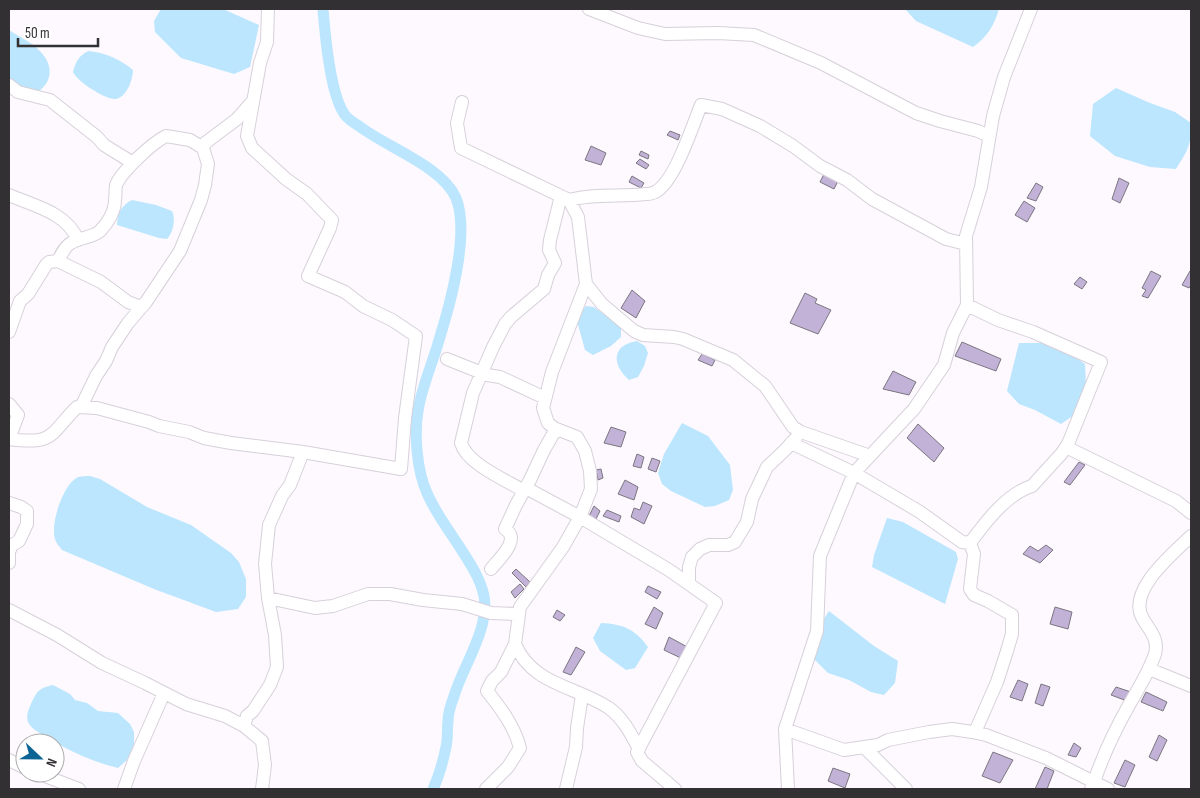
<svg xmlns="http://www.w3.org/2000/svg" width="1200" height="798" viewBox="0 0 1200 798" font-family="'Sofia Sans Condensed',sans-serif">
	<rect width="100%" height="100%" fill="#fdf9ff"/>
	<path fill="#bbe6fd" d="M161,9H223L259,25L250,67L234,74L181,58L155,32L154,21Z
		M905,9H999C994,26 987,37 973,47L916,21Z
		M9,30C18,36 31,42 39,50C55,66 53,84 33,95L9,79Z
		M89,51C106,53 120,59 133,70C133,79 127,97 116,99C105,100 77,81 73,72C76,61 79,55 89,51Z
		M1116,88L1150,103L1175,112L1191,123C1191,146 1188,150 1176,169L1150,167L1115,156L1090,136L1093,104Z
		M132,200L156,205L172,211C176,219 173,233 167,239L159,238L117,225C117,213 122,205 132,200Z
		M586,306L594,307L621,327V337L611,346L593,355L585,350L577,321L580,312Z
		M637,341L645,346L648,353L644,366L638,377L629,380C611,364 612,345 637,341Z
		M1019,343H1045L1065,350L1085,364L1086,386L1077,413L1061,424L1035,410L1019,404L1007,391Z
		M682,423L708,436L730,465L733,490L729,500L715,506L705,507L671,491L662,484L658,473L664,454Z
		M90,476L100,479L147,507L191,525L231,553L239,562L246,579V597L238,609L216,612L154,589L62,550C60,547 56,543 55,539C50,524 63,484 78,477C82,476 87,476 90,476Z
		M887,518L903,522L956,552L958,559L945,604L872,567L874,555Z
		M829,611L874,646L898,661L895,683L884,695L871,692L849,680L828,673L814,659L822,622Z
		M601,623C623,624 635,629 648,647L635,668L626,670L600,651L593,638Z
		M53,685L70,694L75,700L87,703L98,711L118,713L130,724L134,732V745L127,760L118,768C90,761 67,750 43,735C38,732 31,728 28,722C26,716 28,710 31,704C37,691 39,688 53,685Z"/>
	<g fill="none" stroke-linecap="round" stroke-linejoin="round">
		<path stroke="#bbe6fd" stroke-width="11" d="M323,9C325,34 330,95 345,115C348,119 354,123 359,126C386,147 442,166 456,198C470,233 450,305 439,340C433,362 421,389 418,411C414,435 417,471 427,493C435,512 448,529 459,546C469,562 480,577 484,596C490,628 463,666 454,696C451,704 448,713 448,721C447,730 448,739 446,747C443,762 439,776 433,789"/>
	</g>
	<path fill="#c2b2d7" stroke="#7b7680" d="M670,131L680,135L678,140L667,135Z
		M591,146L606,153L601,165L585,160Z
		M641,151L649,155L648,159L639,155Z
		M640,159L649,165L646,169L636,163Z
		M824,174L838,181L834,189L820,182Z
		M632,176L644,183L641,188L629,182Z
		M1119,178L1129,183L1120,203L1112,199Z
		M1036,183L1043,187L1036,201L1027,198Z
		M1024,201L1035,208L1027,222L1015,215Z
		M1151,271L1161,276L1148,298L1142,296L1146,290L1142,288Z
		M1190,271L1191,272V285L1189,288L1182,285Z
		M1080,277L1087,282L1082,289L1074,284Z
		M632,290L645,301L636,318L621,308Z
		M805,293L817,299L815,303L831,310L818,334L790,323Z
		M962,342L1001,359L996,371L955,356Z
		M702,354L715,360L712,366L698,360Z
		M893,371L916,382L909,395L883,389Z
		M918,424L944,448L934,462L907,438Z
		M611,427L626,432L621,447L604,443Z
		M637,454L644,457L641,468L633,466Z
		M652,458L660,461L656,472L648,469Z
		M1079,462L1085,465L1070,485L1064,482Z
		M601,469L603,478L598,480L596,470Z
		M625,480L638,487L634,500L618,494Z
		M643,502L652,506L644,524L631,517L634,508L640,510Z
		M594,506L600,511L596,519L589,516Z
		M607,510L621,516L619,522L603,516Z
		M1046,545L1053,550L1040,563L1023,554L1030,546L1038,551Z
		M516,569L530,582L526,587L512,573Z
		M520,584L524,589L515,598L511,592Z
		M648,586L661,592L657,599L645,592Z
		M654,607L663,613L656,629L645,624Z
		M1055,607L1072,612L1068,629L1050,624Z
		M557,610L565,615L560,621L553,617Z
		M669,637L691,649L685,660L664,650Z
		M576,647L585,652L571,675L563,672Z
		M1018,680L1028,684L1022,701L1010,697Z
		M1041,684L1050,687L1043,706L1035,703Z
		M1116,687L1131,692L1127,701L1111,695Z
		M1146,692L1167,702L1163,711L1141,702Z
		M1159,735L1167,740L1157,761L1149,757Z
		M1074,743L1081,748L1076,757L1068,755Z
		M993,752L1013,760L1000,783L982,776Z
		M1125,760L1135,765L1125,787L1114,783Z
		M1045,767L1054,771L1047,789H1035Z
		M833,768L850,774L845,788L828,781Z"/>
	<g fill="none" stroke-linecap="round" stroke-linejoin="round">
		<g stroke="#d7d0da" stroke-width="14">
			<path id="minor" d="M589,9L638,28L665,34L718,33L754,35L821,63L916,113L940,121L978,131L989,136
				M9,85L18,92L50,100L97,137L104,145L133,163
				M462,102L457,123L461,148L569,200L578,217L586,284L552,372L543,408L548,423L554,428L577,437L585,451L590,471L591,489L580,517L669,570L716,603L637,752L642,761L675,789
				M9,195C34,206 66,212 78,240
				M569,200C595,193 620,197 646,194C649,194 655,193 657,191C676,178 692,127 701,105L722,109L760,126L793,146L820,166L847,180L872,199L946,239L966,244
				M586,284L602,304L634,331L643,335L674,337L683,339L733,360L765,386L793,427L801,432L870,456
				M141,307L128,302L101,282L58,261C61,255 65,246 71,243C80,237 92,238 100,231C108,223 115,211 115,200C116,195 115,189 116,185C122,171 152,143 166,136L190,140L203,148
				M9,332L20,301L28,294L46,265L49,262L58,261
				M447,359L487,375L500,377L545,398
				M9,404L18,415L9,439
				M81,407L96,376L106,361L112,347L128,323L146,302L180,251L201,200L205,185L208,164L203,148L205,143L237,119L252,102
				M9,439C55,445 49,435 77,407L97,408L149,422L159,426L189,432L204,438L231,443L303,452
				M791,443L854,473L920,512L962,542L970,543C985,523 1006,494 1032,486L1062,453L1068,444L1101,362L1033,332L998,320L967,305
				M1066,447L1176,501L1191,513
				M524,491C506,480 467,464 461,443L473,393L493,347L505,324L511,317L544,289L548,275L555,263L549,250L550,240L561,196
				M9,503L21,507L27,511V524L19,541L12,545L9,552V563
				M970,543L974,554L970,589L974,595L988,601L1012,615V634L1007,651L997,682L975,732
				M491,569C498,560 522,539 505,529L516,505L530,480L544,450L556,429
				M689,584V567L692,557L700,549L709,545H728L735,542L747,522L752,499L767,467L785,450L796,438
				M268,598L315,608L333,606L368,594H390L423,600L462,604L491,613L518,614
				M9,610L57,635L102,663L145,683L186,704L225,716L244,726
				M515,644C532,685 576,686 609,708C623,718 631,734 639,749
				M1149,669L1191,686
				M785,729L844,750L878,745L888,740L929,732L952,729L972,732L986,735L1046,758L1094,782L1091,789
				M864,747L906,789
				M9,760L25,768
				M37,773L79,789
				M124,789L134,761L164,693
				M262,789L265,765L262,741L244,726L247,716L253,711L270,685L277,667L275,635L268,598L265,564L269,525L282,496L290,485L303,452L401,469L405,418L416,336L392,320L363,306L345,292L308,276L330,228L332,220L307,194L286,179L252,148L247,136L260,63L267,42L268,9
				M486,789L508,767L520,748C514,725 501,709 487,691L492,681L501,672L515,644L520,607L563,547L580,517L526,488
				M566,789L576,747L577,728L582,695
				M788,789L785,729L817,631L820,556L854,473L914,409L944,365L953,333L967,305L966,236L981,187L993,116L1004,77L1031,9
				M1108,789L1094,782C1103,755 1115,730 1129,705C1138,689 1149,672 1155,654C1159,639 1150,631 1143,619C1126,591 1173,554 1191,536"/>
		</g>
		<use href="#minor" stroke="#fff" stroke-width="12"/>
	</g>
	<rect width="1200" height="798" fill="none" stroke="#333034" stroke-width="20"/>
	<g transform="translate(40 758) rotate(112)"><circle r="24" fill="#ffffff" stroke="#adacae"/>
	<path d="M0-4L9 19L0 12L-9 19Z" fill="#0c6495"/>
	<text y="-8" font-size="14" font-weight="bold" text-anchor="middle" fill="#333034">N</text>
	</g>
	<path d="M18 38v8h80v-8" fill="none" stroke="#333034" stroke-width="2.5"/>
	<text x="25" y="38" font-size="15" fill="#333034" stroke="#ffffff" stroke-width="4" paint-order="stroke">50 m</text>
</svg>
